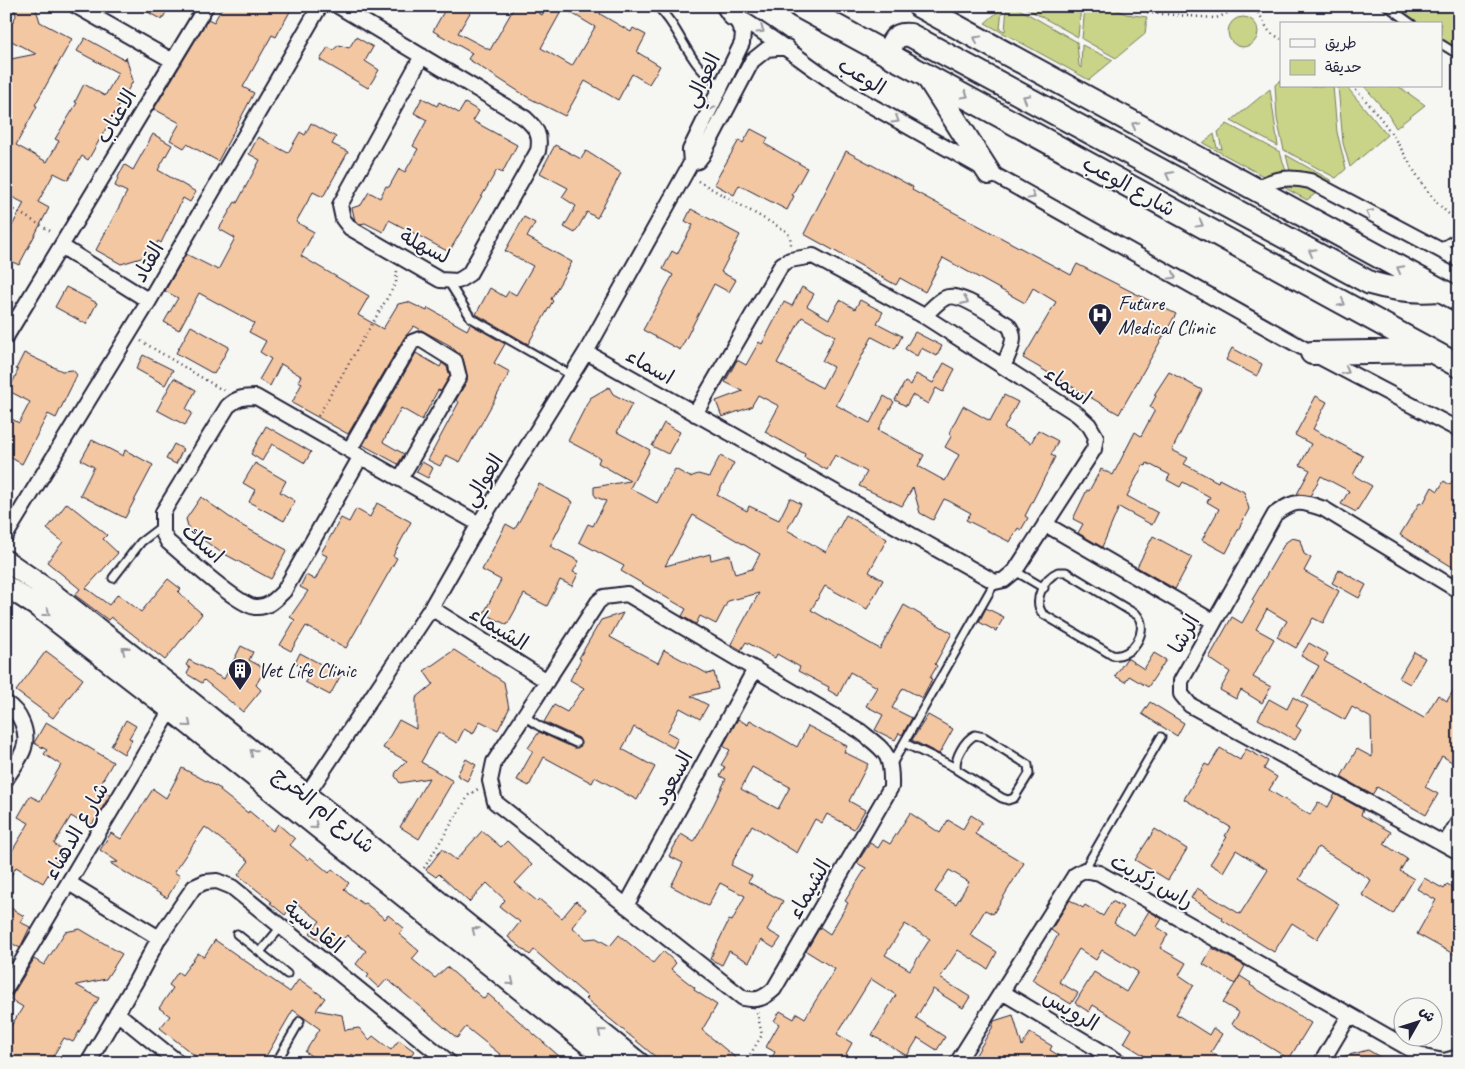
<svg xmlns="http://www.w3.org/2000/svg" width="1465" height="1069" viewBox="0 0 1465 1069" font-family="Caveat,'Playpen Sans Arabic',sans-serif">
	<rect width="100%" height="100%" fill="#f6f6f2"/>
	<filter id="ink" filterUnits="userSpaceOnUse"><feTurbulence type="fractalNoise" baseFrequency=".02" numOctaves="2"/><feDisplacementMap in="SourceGraphic" scale="10" xChannelSelector="R" yChannelSelector="G"/><feConvolveMatrix kernelMatrix="1 2 1 2 8 2 1 2 1" color-interpolation-filters="sRGB"/></filter>
	<g filter="url(#ink)">
		<path fill="#c9d488" stroke="#767b62" d="M1007,6H1014L1077,42L1079,66L1081,68L1082,45L1113,60L1089,80L985,23L1002,8L1000,29L1005,31Z
			M1022,6H1081L1078,37Z
			M1085,6H1110L1126,14L1147,17L1145,34L1116,58L1082,39Z
			M1387,6H1459V55L1441,44V24H1412Z
			M1228 32a15 15 0 1 1 30 0a15 15 0 1 1-30 0Z
			M1281,80V86H1333L1337,132L1346,169L1336,178L1284,150L1277,119L1275,85Z
			M1338,86H1346L1387,135L1350,167L1343,143Z
			M1364,86H1398L1425,105L1396,128L1387,113Z
			M1270,89L1278,146L1231,121Z
			M1227,124L1280,152L1291,188L1294,187L1286,155L1332,181L1307,200L1203,143L1214,134L1217,148L1222,149L1218,132Z"/>
		<path fill="#f4c7a3" stroke="#22223b" fill-rule="evenodd" d="M25,6H35L40,22L72,39L35,105L37,106L16,145L47,162L59,141L55,139L77,103L75,102L84,84L105,96L118,73L77,51L85,38L125,60L126,57L133,81L88,160L82,156L68,180L54,173L38,202L49,208L19,265L6,259V228L10,230L24,203L6,194V60L36,54L6,38V33L16,16L15,9Z
			M137,6H169L162,20Z
			M223,6H293L276,37L272,35L243,87L254,93L218,161L187,144L184,148L170,140L180,123L154,109L208,19L214,22Z
			M447,6H474L458,33L490,50L515,6H527L542,15L547,6H591L601,12L600,14L631,32L633,28L646,35L637,52L660,66L649,84L632,74L618,100L585,81L565,116L529,98L468,59L472,53L433,31ZM563,8L595,27L572,66L541,48Z
			M356,37L373,47L365,61L379,70L368,88L320,60L328,47L333,50L339,45L349,48Z
			M422,98L437,106L439,102L459,113L465,103L479,111L473,121L517,145L502,173L497,170L449,252L389,220L383,232L365,223L360,224L355,221L352,208L361,205L369,192L380,198L386,186L389,187L399,169L405,172L418,149L413,146L427,120L414,113Z
			M311,123L336,137L332,144L348,152L323,197L313,192L296,222L314,232L301,256L369,296L358,315L383,329L398,304L408,302L427,311L428,308L467,330L470,324L505,344L494,363L510,372L460,462L446,455L440,466L428,460L459,402L456,400L467,381V375L463,359L451,346L414,326L404,338L348,434L292,403L302,383L298,381L301,376L281,364L270,386L259,380L271,359L260,352L266,341L249,332L254,323L199,293L179,330L164,322L178,298L165,291L186,254L218,270L235,238L219,229L235,202L237,203L260,160L249,154L258,137L288,153L300,132L305,135Z
			M751,129L768,138L765,144L807,168L792,195L794,196L787,210L739,185L734,195L714,184L739,140L743,143Z
			M153,134L172,145L158,170L196,192L190,202L183,198L161,243L158,241L151,255L121,264L96,250L127,192L115,186L119,175L125,165L133,170Z
			M555,145L581,159L586,151L621,173L597,218L587,212L575,233L564,227L576,206L562,197L568,188L540,173Z
			M846,151L913,187L912,190L1071,275L1077,264L1176,314L1119,414L1023,358L1056,302L1033,288L1025,303L943,258L925,292L900,278L896,285L804,234Z
			M691,209L740,235L721,272L736,280L729,292L714,284L680,350L643,330L673,275L663,269L672,251L677,254L693,225L685,221Z
			M524,217L535,223L527,237L572,262L551,299L553,301L528,344L476,314L490,288L505,297L509,291L516,295L533,266L505,251Z
			M66,287L97,303L86,324L55,307Z
			M802,287L814,294L807,306L829,319L840,300L855,309L860,300L883,312L877,323L902,336L895,349L872,337L836,405L870,423L884,396L894,402L878,430L924,455L918,466L945,481L959,455L945,447L952,435L949,433L963,406L990,421L1004,395L1018,402L1004,428L1031,443L1038,430L1058,441L1051,455L1055,457L1025,516L1028,518L1021,530L1018,528L1010,542L966,520L971,513L949,501L944,499L933,520L920,513L913,487L902,506L859,486L867,472L835,455L827,470L804,457L805,454L765,432L779,406L758,395L751,407L722,417L716,401L743,391L725,382L737,360L746,365L759,342L762,344L784,302L792,306ZM802,317L835,336L822,361L833,367L822,388L777,363Z
			M191,326L229,347L214,374L176,353Z
			M915,332L942,346L937,356L921,348L917,356L905,349Z
			M1232,348L1262,364L1257,376L1226,360Z
			M24,353L62,371L73,370L77,375L56,418L48,414L22,464L6,455V424L10,418L19,423L30,402L9,391L18,370L16,369Z
			M416,353L440,367L442,363L447,367L450,376L441,391L438,390L422,420L401,408L383,442L404,454L398,464L363,445Z
			M143,355L173,370L165,385L136,369Z
			M944,363L955,369L943,392L936,388L928,404L912,395L906,406L895,400L905,382L911,385L916,374L933,383Z
			M1169,372L1202,390L1172,450L1188,458L1184,464L1218,482L1219,479L1244,492L1249,509L1226,553L1202,540L1219,509L1207,502L1210,497L1183,482L1180,487L1167,480L1170,475L1147,463L1146,466L1143,465L1127,496L1158,513L1152,525L1119,507L1102,547L1078,533L1083,524L1073,519L1087,490L1089,491L1101,469L1113,475L1135,432L1141,436L1155,410L1150,407L1156,396L1154,395Z
			M174,378L196,390L186,409L192,413L185,425L157,410Z
			M609,387L613,394L632,404L617,432L650,450L630,488L657,503L675,469L690,477L698,474L709,477L720,456L734,463L717,495L747,511L749,506L779,520L790,498L801,504L787,530L826,552L846,515L887,539L869,572L883,580L867,609L825,586L811,610L880,649L904,605L952,633L935,664L937,666L930,678L932,679L922,698L903,688L892,708L912,718L902,735L899,733L895,740L875,730L883,715L866,706L877,687L850,672L838,696L828,690L829,687L798,671L800,667L777,654L775,658L746,642L741,650L731,644L759,593L728,601L716,624L700,616L696,624L682,616L686,609L621,571L624,566L579,542L588,524L593,526L606,501L596,497L594,494V487L630,481L598,463L600,458L568,441L590,398ZM693,515L760,554L752,569L735,574L730,555L711,560L710,554L665,566Z
			M1316,396L1327,402L1313,429L1363,456L1353,475L1372,486L1356,512L1341,504L1349,491L1321,476L1310,496L1297,494L1310,470L1300,465L1311,444L1295,435Z
			M664,423L680,432L668,454L652,446Z
			M266,426L311,452L305,463L272,444L262,461L251,454Z
			M92,440L123,456L125,450L153,465L125,518L80,495L94,467L81,460Z
			M174,444L183,449L176,464L166,459Z
			M422,462L433,468L428,478L416,472Z
			M255,463L286,481L280,492L295,501L284,521L249,502L255,490L243,483Z
			M1459,470V571L1400,535L1420,502L1423,504L1432,487L1438,491L1444,481L1450,485Z
			M539,484L573,502L550,546L579,561L573,572L578,574L572,586L560,580L547,606L524,594L507,625L484,613L501,580L482,570L506,524L515,529Z
			M201,497L239,524L287,550L271,579L219,551L189,530L186,519Z
			M67,503L107,535L103,539L118,553L86,588L109,605L118,594L141,612L168,579L181,589L178,592L202,614L165,660L111,617L108,620L75,595L80,589L47,562L63,542L47,529Z
			M377,503L411,522L393,556L397,558L346,648L306,626L291,651L280,645L295,620L290,617L308,591L300,587L306,575L315,580L327,556L321,553L341,518L349,522L356,509L370,517Z
			M1153,536L1192,557L1175,589L1137,567Z
			M1292,538L1300,540L1304,554L1311,558L1304,571L1339,591L1323,623L1313,618L1296,648L1277,637L1287,621L1267,609L1256,629L1274,639L1253,677L1271,687L1262,703L1241,690L1236,699L1220,690L1230,672L1209,658L1232,617L1242,623L1254,602L1252,600L1285,543Z
			M1339,570L1366,585L1359,598L1332,583Z
			M986,608L1004,617L996,631L979,622Z
			M623,613L610,637L658,663L664,650L708,674L714,672L718,689L691,696L708,705L700,719L680,708L667,732L678,738L673,748L634,727L622,749L655,767L637,800L595,777L592,783L544,757L529,786L517,780L533,751L528,748L539,732L574,748L581,746L579,738L544,722L554,705L567,712L584,688L570,680L581,659L579,658L601,620Z
			M1309,643L1328,654L1324,661L1424,718L1438,695L1447,701L1459,681V750L1452,762L1442,756L1425,787L1438,794L1426,815L1377,787L1372,795L1341,777L1357,749L1372,757L1371,718L1352,707L1345,720L1302,696L1319,666L1301,656Z
			M241,646L253,652L249,660L265,669L256,685L261,690L243,712L204,680L202,683L187,674L190,668L186,665L189,660L224,679Z
			M454,650L504,682L509,709L498,730L480,721L473,734L464,729L457,743L438,732L421,762L453,781L419,839L400,827L429,778L400,783L395,776L396,772L407,761L383,748L399,720L416,729V698L433,684L424,671Z
			M46,651L83,679L53,718L16,691Z
			M1414,652L1425,658L1410,684L1399,678Z
			M300,653L328,668L329,666L342,673L330,695L305,682L311,672L295,663Z
			M1154,653L1166,660L1148,687L1129,676L1125,682L1115,676L1127,658L1144,669Z
			M1293,697L1308,706L1296,726L1301,730L1295,740L1258,719L1269,699L1287,709Z
			M1150,702L1184,723L1177,736L1142,714Z
			M928,715L953,729L939,754L912,740Z
			M738,719L748,725L750,720L797,747L808,726L847,746L844,752L868,764L849,801L865,810L854,829L827,814L822,823L815,819L797,853L752,825L731,865L752,876L748,882L783,901L767,930L781,938L774,948L761,940L749,962L729,951L722,965L710,959L729,920L732,921L745,896L720,883L708,906L671,886L683,863L669,856L681,834L694,842L714,804L726,779L720,776L725,767L721,765L730,750L723,746ZM752,767L790,787L778,809L741,789Z
			M126,720L136,726L129,738L132,740L124,754L111,746Z
			M46,722L113,762L98,788L110,795L92,825L81,818L79,821L71,816L54,844L63,850L43,883L16,867L6,884V861L29,823L18,817L30,796L40,801L61,765L44,754L47,750L34,743Z
			M1220,748L1240,760L1246,749L1268,761L1264,769L1277,777L1269,790L1310,815L1318,802L1328,807L1335,794L1363,810L1361,815L1391,832L1384,844L1407,859L1400,871L1414,879L1393,914L1362,895L1371,880L1318,847L1299,879L1339,904L1317,939L1292,923L1274,952L1222,920L1223,918L1191,898L1197,888L1240,914L1268,870L1236,850L1223,872L1210,864L1227,837L1225,836L1230,827L1184,799L1205,764L1209,766Z
			M466,759L476,765L467,781L457,775Z
			M182,768L221,789L220,791L248,813L249,811L273,831L278,824L295,839L290,845L308,860L310,857L329,873L332,869L349,883L344,889L363,904L365,903L385,919L388,915L404,928L399,934L419,951L412,959L435,978L447,967L484,999L488,994L567,1063H495L501,1055L466,1027L457,1038L387,979L379,988L367,977L369,975L356,964L366,951L347,935L332,951L310,933L320,921L295,902L285,915L270,903L272,902L238,875L249,861L205,827L174,872L180,876L167,898L110,863L118,862L100,850L111,833L121,839L153,789L166,798Z
			M910,813L940,833L948,820L963,829L971,815L982,822L975,834L1024,863L993,914L985,910L970,935L997,952L988,969L958,950L940,978L970,997L963,1008L933,989L916,1018L945,1037L937,1050L918,1038L907,1056L872,1035L896,995L871,979L837,1034L852,1043L846,1054L860,1063H769L775,1052L766,1047L779,1024L774,1021L780,1011L794,1019L797,1013L805,1018L835,969L806,951L820,927L830,934L848,903L845,901L866,868L857,863L870,843L878,848L883,840L890,844ZM949,870L969,882L956,904L935,892ZM905,924L930,939L910,970L885,955Z
			M1155,829L1187,849L1168,880L1135,860Z
			M482,831L501,847L507,841L532,865L515,883L537,901L539,899L562,918L576,901L586,909L572,927L586,939L596,938L610,946L619,935L653,963L663,951L676,963L671,969L695,988L694,990L717,1005L702,1030L742,1063H663L586,999L588,997L534,950L530,955L508,937L520,922L500,907L505,900L487,883L469,902L439,874L436,877L426,870L442,849L456,860Z
			M1424,878L1444,889L1447,884L1459,891V957L1417,934L1436,900L1417,889Z
			M1070,900L1083,908L1085,905L1103,916L1112,901L1123,907L1114,923L1134,935L1149,911L1162,919L1157,927L1168,934L1160,948L1186,963L1179,975L1194,985L1176,1014L1209,1035L1213,1028L1222,1034L1211,1052L1228,1063H1194L1183,1056L1178,1063H1156L1124,1043L1132,1029L1093,1005L1089,1012L1075,1003L1094,972L1126,992L1138,972L1102,950L1096,960L1079,949L1063,975L1059,982L1078,993L1071,1004L1032,980L1058,935L1051,930Z
			M6,905L24,916L20,922L30,927L20,948L6,940Z
			M80,929L122,954L106,979L76,985L99,998L73,1042L64,1038L49,1063H6V1034L23,1007L10,999L34,959L44,965L65,932Z
			M215,940L290,992L299,979L325,998L316,1010L342,1015L345,1030L359,1028L369,1040L373,1036L391,1050L399,1040L414,1051L406,1063H363L352,1054L346,1063H323L305,1052L320,1029L293,1010L262,1063H204L160,1028L170,1016L159,1008L173,988L169,985L178,972L182,975L198,953L204,957Z
			M1212,948L1245,966L1235,984L1203,964Z
			M1240,976L1251,983L1250,985L1311,1023L1289,1059L1232,1024L1239,1013L1223,1003Z
			M1013,1015L1022,1046L1030,1033L1052,1046L1050,1050L1070,1063H971L992,1028L994,1021Z
			M1368,1050L1390,1063H1334V1059Z"/>
		<g fill="none" stroke-linecap="round" stroke-linejoin="round">
			<g stroke="#22223b" stroke-width="11">
				<path id="lane" d="M657,6C684,32 687,66 721,85
					M1387,6L1412,24
					M1441,44L1459,55
					M1438,249L1459,236
					M448,281L471,318L571,375
					M1015,571L1044,588
					M1058,572H1066L1137,615C1150,630 1132,659 1112,655L1043,614C1032,601 1044,578 1058,572Z
					M113,578L141,542L162,526
					M524,716L539,726L576,743
					M975,735L984,737L1028,765L1029,774L1014,798L1008,800L1002,798L957,770C953,759 965,740 975,735Z
					M904,743L956,768
					M892,764L995,582
					M1084,870L1161,737
					M237,934L287,974
					M260,952L281,927
					M276,1063L300,1021"/>
			</g>
			<g stroke="#22223b" stroke-width="18">
				<path id="street" d="M76,6L173,61
					M338,6L525,118C537,129 541,135 538,151L469,274L458,281L440,280L350,228L343,219L340,205L422,56
					M6,8L7,6
					M733,14C779,39 816,74 861,100L1312,353L1459,430
					M691,163L698,161L702,156L752,61L767,49L787,47
					M1255,190C1273,178 1289,176 1310,181L1459,260
					M61,246L149,301
					M924,316C931,310 937,302 945,298C959,290 995,318 1008,325C1019,337 1009,352 1004,365
					M6,337L206,6
					M586,352L995,582L1004,580L1015,571L1094,449L1096,437L1089,425L1077,414L924,316L813,256L790,260L782,264L695,414
					M350,449L412,342L420,339L455,361L459,377L400,479
					M361,456L284,591C275,600 268,608 255,607C236,604 185,556 168,542L163,533V512L228,406C237,398 243,397 256,397L479,524
					M1045,524L1214,622
					M6,535L149,301L320,6
					M1459,591L1324,509C1301,501 1295,499 1275,514L1181,681V694L1190,705L1459,852
					M627,594L860,731C886,752 892,753 891,787L774,989C763,999 757,1001 743,998L495,802L490,781L494,762L598,602L604,597Z
					M431,608L547,681
					M6,703C20,712 29,732 24,748C21,758 12,769 6,779
					M302,802L431,608L479,524L586,352L691,163L690,150L742,43L743,33L734,15
					M1445,844L1459,821
					M69,883L159,938
					M626,906L755,669
					M6,988L175,703
					M1002,992L1121,1063
					M117,1013L179,1063
					M88,1063L136,981L159,938L194,887L205,882L217,881L232,887L450,1063
					M957,1063L1075,875L1084,870L1099,873L1424,1057L1444,1061L1459,1057
					M1321,1063L1349,1016"/>
			</g>
			<g stroke="#22223b" stroke-width="24">
				<path id="secondary" d="M6,561L48,590L181,694L639,1063
					M6,586L38,607L170,709L612,1063
					M1457,1063L1459,1060"/>
			</g>
			<g stroke="#22223b" stroke-width="26">
				<path id="primary" d="M728,6L734,15
					M799,6L1459,366
					M919,6L1459,300
					M891,55C890,41 896,33 910,35L1370,283C1394,290 1414,292 1439,290
					M927,76L989,173
					M1312,353L1429,351"/>
			</g>
			<path stroke="#22223b" stroke-width="2.5" stroke-dasharray="1 4" stroke-linecap="butt" d="M1123,6L1151,13L1214,18C1225,17 1232,7 1244,7C1262,7 1261,23 1271,33C1274,35 1278,37 1281,39
				M1352,86C1366,100 1378,114 1389,130C1414,166 1422,195 1459,222
				M698,181L786,231L790,236L791,245
				M6,205L52,232
				M141,341L224,391
				M318,416L396,283L397,270
				M424,868L469,795L478,789
				M745,1063L762,1035L757,1012"/>
			<use href="#lane" stroke="#f6f6f2" stroke-width="7"/>
			<use href="#street" stroke="#f6f6f2" stroke-width="14"/>
			<use href="#secondary" stroke="#f6f6f2" stroke-width="20"/>
			<use href="#primary" stroke="#f6f6f2" stroke-width="22"/>
		</g>
		<defs><path id="oneway-chevron" d="M-2-3.5L2.5 0L-2 3.5" fill="none" stroke-width="1.6" stroke-linecap="round" stroke-linejoin="round" transform="scale(1.25)"/></defs>
		<g stroke="#9797a0">
			<use href="#oneway-chevron" transform="translate(761 30) rotate(32)"/>
			<use href="#oneway-chevron" transform="translate(977 39) rotate(-151)"/>
			<use href="#oneway-chevron" transform="translate(965 95) rotate(29)"/>
			<use href="#oneway-chevron" transform="translate(1026 98) rotate(-152)"/>
			<use href="#oneway-chevron" transform="translate(711 107) rotate(116)"/>
			<use href="#oneway-chevron" transform="translate(896 120) rotate(30)"/>
			<use href="#oneway-chevron" transform="translate(1135 125) rotate(-151)"/>
			<use href="#oneway-chevron" transform="translate(1169 175) rotate(-152)"/>
			<use href="#oneway-chevron" transform="translate(1032 196) rotate(29)"/>
			<use href="#oneway-chevron" transform="translate(1369 213) rotate(-152)"/>
			<use href="#oneway-chevron" transform="translate(1200 224) rotate(29)"/>
			<use href="#oneway-chevron" transform="translate(1312 252) rotate(-152)"/>
			<use href="#oneway-chevron" transform="translate(1400 269) rotate(-152)"/>
			<use href="#oneway-chevron" transform="translate(1173 276) rotate(29)"/>
			<use href="#oneway-chevron" transform="translate(965 301) rotate(23)"/>
			<use href="#oneway-chevron" transform="translate(1342 303) rotate(29)"/>
			<use href="#oneway-chevron" transform="translate(1346 371) rotate(28)"/>
			<use href="#oneway-chevron" transform="translate(47 613) rotate(38)"/>
			<use href="#oneway-chevron" transform="translate(125 650) rotate(-142)"/>
			<use href="#oneway-chevron" transform="translate(188 724) rotate(39)"/>
			<use href="#oneway-chevron" transform="translate(253 752) rotate(-141)"/>
			<use href="#oneway-chevron" transform="translate(315 826) rotate(39)"/>
			<use href="#oneway-chevron" transform="translate(475 930) rotate(-141)"/>
			<use href="#oneway-chevron" transform="translate(511 982) rotate(39)"/>
			<use href="#oneway-chevron" transform="translate(601 1032) rotate(-141)"/>
		</g>
	</g>
	<defs>
		<g id="hospital-pin" transform="scale(1.25)"><path d="M0 17L-7.5 6A9.5 9.5 0 1 1 7.5 6Z" fill="#22223b" stroke="#f6f6f2"/><path d="M-5-5h3v3.5h4V-5h3V5h-3V1.5h-4V5h-3Z" fill="#fff"/></g>
		<g id="building-pin" transform="scale(1.25)"><path d="M0 17L-7.5 6A9.5 9.5 0 1 1 7.5 6Z" fill="#22223b" stroke="#f6f6f2"/><path d="M-4-6H4V6H1V3H-1V6H-4ZM-2.5-4.3h1.7v1.8h-1.7ZM.8-4.3h1.7v1.8H.8ZM-2.5-1h1.7V.8h-1.7ZM.8-1h1.7V.8H.8Z" fill="#fff"/></g>
	</defs>
	<g fill-rule="evenodd">
		<use href="#hospital-pin" x="1100" y="315"/>
		<use href="#building-pin" x="240" y="670"/>
	</g>
	<g text-anchor="middle" stroke-width="4" stroke-linejoin="round" paint-order="stroke">
		<g font-size="21" fill="#22223b" stroke="#f6f6f2">
			<text transform="translate(862 76) rotate(32)" y="7">الوعب</text>
			<text transform="translate(702 80) rotate(-64)" y="7">العوالي</text>
			<text transform="translate(116 116) rotate(-59)" y="7">الاعناب</text>
			<text transform="translate(1129 186) rotate(29)" y="7">شارع الوعب</text>
			<text transform="translate(425 246) rotate(27)" y="7">لسهلة</text>
			<text transform="translate(148 262) rotate(-60)" y="7">القتاد</text>
			<text transform="translate(650 366) rotate(30)" y="7">اسماء</text>
			<text transform="translate(1068 385) rotate(35)" y="7">اسماء</text>
			<text transform="translate(483 480) rotate(-58)" y="7">العوالي</text>
			<text transform="translate(203 543) rotate(42)" y="7">اسكك</text>
			<text transform="translate(499 628) rotate(32)" y="7">الشيماء</text>
			<text transform="translate(1184 634) rotate(-60)" y="7">الرشا</text>
			<text transform="translate(673 778) rotate(-61)" y="7">السعود</text>
			<text transform="translate(324 810) rotate(39)" y="7">شارع ام الخرج</text>
			<text transform="translate(76 831) rotate(-60)" y="7">شارع الدهناء</text>
			<text transform="translate(1152 881) rotate(29)" y="7">راس زكريت</text>
			<text transform="translate(809 889) rotate(-60)" y="7">الشيماء</text>
			<text transform="translate(314 927) rotate(39)" y="7">القادسية</text>
			<text transform="translate(1071 1010) rotate(31)" y="7">الرويس</text>
		</g>
		<g font-size="21" fill="#22223b" stroke="#f6f6f2" text-anchor="start">
			<text x="1118" y="310">Future<tspan x="1118" dy="24">Medical Clinic</tspan></text>
			<text x="258" y="677">Vet Life Clinic</text>
		</g>
	</g>
	<rect width="1465" height="1069" fill="none" stroke="#f6f6f2" stroke-width="25"/>
	<rect x="12" y="12" width="1440" height="1044" fill="none" stroke="#22223b" stroke-width="2" filter="url(#ink)"/>
	<rect x="1280" y="22" width="162" height="65" fill="#f6f6f2" stroke="#a1a1a9"/>
	<rect x="1290" y="39" width="25" height="8" fill="#f6f6f2" stroke="#a1a1a9"/>
	<text x="1325" y="48" font-size="15" fill="#22223b">طريق</text>
	<rect x="1290" y="60" width="25" height="15" fill="#c9d488" stroke="#a1a1a9"/>
	<text x="1325" y="72" font-size="15" fill="#22223b">حديقة</text>
	<g transform="translate(1418 1022) rotate(51)"><circle r="24" fill="#f6f6f2" stroke="#a1a1a9"/>
	<path d="M0-4L9 19L0 12L-9 19Z" fill="#22223b"/>
	<text y="-8" font-size="14" font-weight="bold" text-anchor="middle" fill="#22223b">ش</text>
	</g>
</svg>
